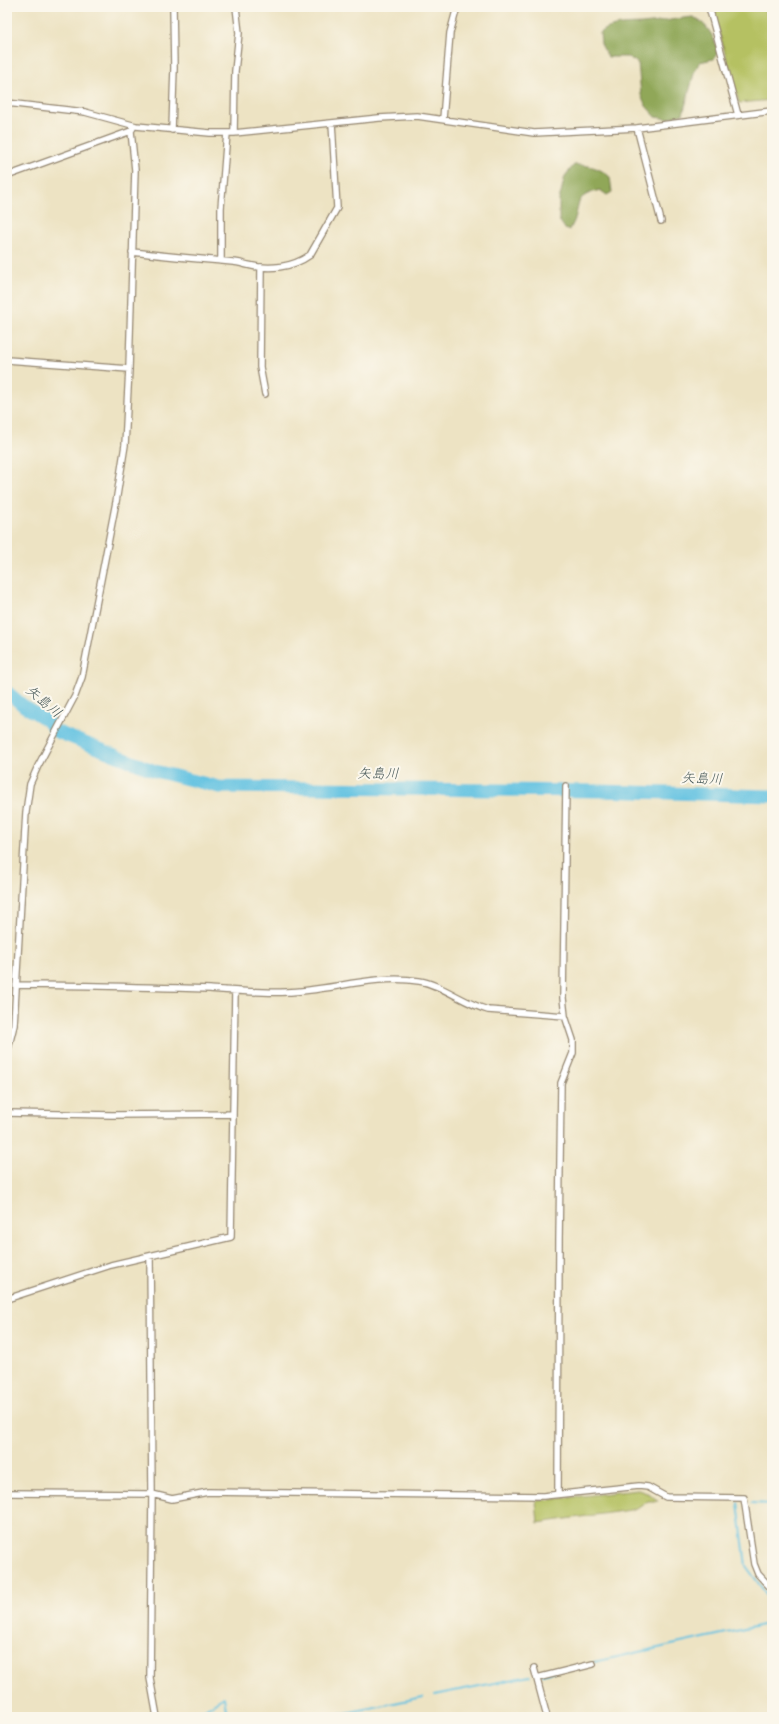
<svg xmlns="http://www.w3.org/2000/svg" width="779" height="1724" viewBox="0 0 779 1724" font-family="Itim,'Klee One',sans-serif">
	<rect width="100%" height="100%" fill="#fbf7ec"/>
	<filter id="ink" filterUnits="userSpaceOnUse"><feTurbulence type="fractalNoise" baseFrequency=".025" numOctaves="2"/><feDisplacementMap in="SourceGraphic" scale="8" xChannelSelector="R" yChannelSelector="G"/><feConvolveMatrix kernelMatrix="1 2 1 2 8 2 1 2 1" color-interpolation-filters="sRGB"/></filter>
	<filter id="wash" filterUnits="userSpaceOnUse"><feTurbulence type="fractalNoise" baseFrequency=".012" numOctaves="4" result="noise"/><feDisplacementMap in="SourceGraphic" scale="16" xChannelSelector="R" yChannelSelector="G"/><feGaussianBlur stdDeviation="0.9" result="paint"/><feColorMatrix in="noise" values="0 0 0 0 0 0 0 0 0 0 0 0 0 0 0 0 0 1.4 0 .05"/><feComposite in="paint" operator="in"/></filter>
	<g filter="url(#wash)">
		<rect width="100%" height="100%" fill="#ede3c3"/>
		<path fill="#b5c162" stroke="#787640" d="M712,7H765L772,34V100L739,103Z
			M638,1490L650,1494L658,1501H648L637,1509L538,1523L536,1501Z"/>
		<path fill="#90a758" stroke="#66683b" d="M693,17C708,24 714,37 719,53L713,59L700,62L695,70L683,114L668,119L656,117L646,106L641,95L638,63L628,57H608L601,44L600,33C612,23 628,25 642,24C659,23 676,18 693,17Z
			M574,165C589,165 599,167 610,177L612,192L607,195L600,190C568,198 584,207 570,229L566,230L559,220V200L565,176Z"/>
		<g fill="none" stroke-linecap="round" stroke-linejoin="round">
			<path stroke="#63c2e1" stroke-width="2" d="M738,1503L746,1566L772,1602
				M751,1503L772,1504
				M594,1662L772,1623
				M542,1674L554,1671
				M434,1695L530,1676
				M192,1717L224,1697L227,1717
				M327,1717L423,1697"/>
			<path stroke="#63c2e1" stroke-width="13" d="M7,692L25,707L47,720L55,731L155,771L219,787L599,791L772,796"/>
		</g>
	</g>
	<g filter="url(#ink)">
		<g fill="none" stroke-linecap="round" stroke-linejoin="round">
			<g stroke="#948670" stroke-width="8">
				<path id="street" d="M709,7L738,115
					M7,103L85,112L136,126L210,133H234L379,118L417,116L534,133L637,128L772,111
					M443,119L450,33L457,7
					M637,128L661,221
					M172,130L174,68L173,7
					M234,133L235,71L239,33L236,7
					M7,176L131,131
					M132,252C166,256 199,259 233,262C238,262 243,264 248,265C269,270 292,268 310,255L337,208L332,123
					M221,261V208L227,133
					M261,267L260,367L265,394
					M7,360L129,369
					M16,985C81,985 146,987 210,989C236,991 261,993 286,992C330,991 374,974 419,981C441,984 465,1004 488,1010L565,1016
					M7,1053L14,1025L26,812L30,784L38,766L75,696L82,677L116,502L125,445L129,369L135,170L131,131L134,126
					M7,1113L112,1115L233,1114
					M150,1256L152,1494L150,1678L157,1717
					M7,1299L111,1265L231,1237L235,991
					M7,1493L152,1494L172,1499L208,1492L543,1496L639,1486L648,1487L666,1497L744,1498L754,1564L758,1574L772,1589
					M558,1494L559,1240L561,1083L573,1053V1040L565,1016L563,998L566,786
					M534,1668L547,1717
					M537,1678L593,1664"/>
			</g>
			<use href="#street" stroke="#fff" stroke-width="5.5"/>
		</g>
	</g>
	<g text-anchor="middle" stroke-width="4" stroke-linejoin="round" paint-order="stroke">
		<g font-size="14" font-style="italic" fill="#475858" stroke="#fbf7ec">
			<text transform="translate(44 701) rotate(40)" y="5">矢島川</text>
			<text transform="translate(378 773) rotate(1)" y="5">矢島川</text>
			<text transform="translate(702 778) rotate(2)" y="5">矢島川</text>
		</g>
	</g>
	<rect width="779" height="1724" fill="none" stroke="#fbf7ec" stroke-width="24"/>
</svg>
